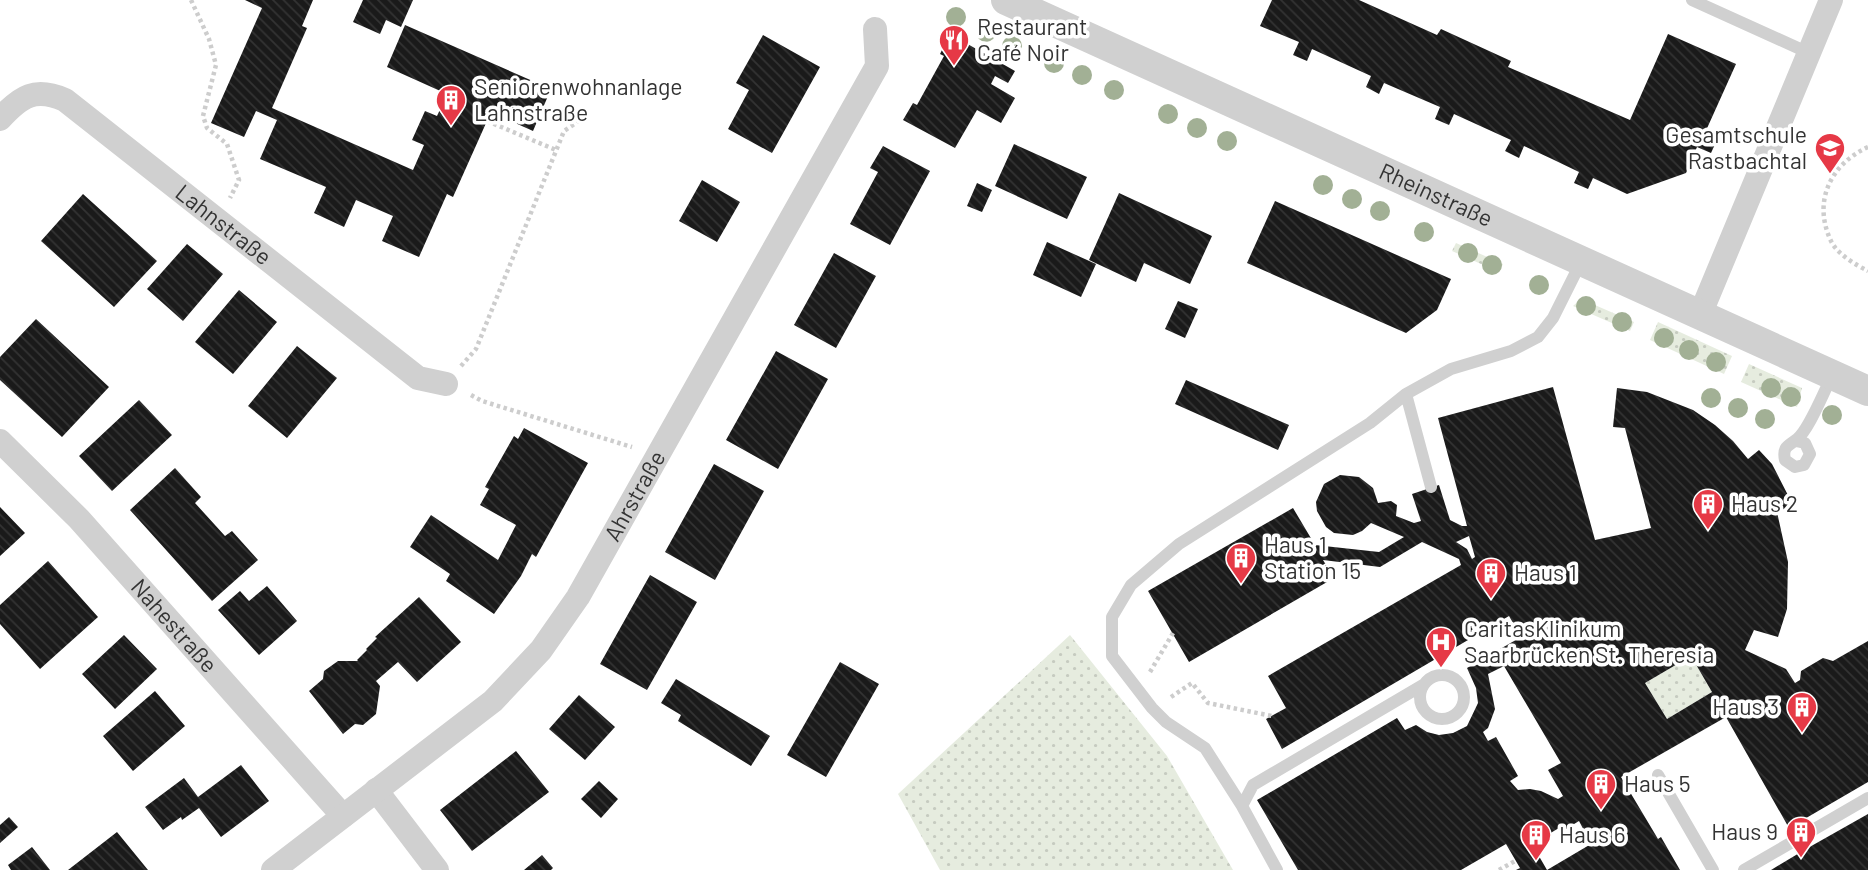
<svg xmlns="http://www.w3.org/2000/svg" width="1868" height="870" viewBox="0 0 1868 870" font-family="Barlow,sans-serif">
	<defs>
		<pattern id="grass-dots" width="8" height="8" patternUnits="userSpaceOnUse" patternTransform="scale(1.75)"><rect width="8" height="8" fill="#e6ecdf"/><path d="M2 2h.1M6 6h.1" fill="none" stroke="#c6cbc0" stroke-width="1.8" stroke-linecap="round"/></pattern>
		<pattern id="building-back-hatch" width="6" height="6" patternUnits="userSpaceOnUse" patternTransform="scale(1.75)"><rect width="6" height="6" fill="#1a1a1a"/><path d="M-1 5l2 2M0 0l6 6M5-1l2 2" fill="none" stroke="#333"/></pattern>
	</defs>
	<rect width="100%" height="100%" fill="#fff"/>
	<path fill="url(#grass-dots)" d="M1456,243L1503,264L1499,272L1452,251Z
		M1581,299L1634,322L1630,331L1573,306Z
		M1658,322L1732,356L1724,374L1650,340Z
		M1749,364L1802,388L1797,407L1741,382Z
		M1070,635L1167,756L1233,870H940L898,794Z
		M1691,656L1712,692L1667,719L1645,683Z"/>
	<path fill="url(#building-back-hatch)" fill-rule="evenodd" d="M245,0H313L302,26L307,28L272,108L413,170L424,145L412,140L425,111L437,116L447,94L387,67L405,25L551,89L533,131L491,112L453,197L447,194L419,257L382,241L393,216L356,200L344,227L314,213L326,187L260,159L277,120L256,111L244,137L211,123L262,8Z
		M363,0H413L401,27L386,20L380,34L353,22Z
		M1272,0H1359L1437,35L1441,29L1511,61L1508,67L1630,120L1668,34L1736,64L1704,135L1717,140L1711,153L1697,147L1686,173L1627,194L1593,178L1588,189L1574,183L1579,172L1552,159L1524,146L1519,158L1505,151L1511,140L1454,114L1449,125L1435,119L1440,107L1384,83L1379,94L1366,87L1371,76L1312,49L1307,61L1293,55L1299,42L1260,26Z
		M950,34L1015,71L1008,83L995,76L991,84L1015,98L1001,123L977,110L955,148L903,120L913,103L917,105L944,56L940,54Z
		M763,35L820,67L772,153L728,129L749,90L736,83Z
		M1014,144L1087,177L1067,219L995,186Z
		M883,146L930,171L890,245L850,224L878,172L870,168Z
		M702,180L740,202L717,242L679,221Z
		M977,183L992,190L982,212L967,206Z
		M1119,193L1212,236L1190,284L1144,263L1136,282L1089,260Z
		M83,194L157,261L114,307L41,241Z
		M1275,201L1451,279L1437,310L1406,333L1247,263Z
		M1047,242L1096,264L1081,297L1033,275Z
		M187,244L223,274L183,321L147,289Z
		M834,253L876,276L836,348L794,325Z
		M239,290L277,322L233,374L195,342Z
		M1178,301L1198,309L1185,338L1165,329Z
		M36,319L109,387L62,437L0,380V357Z
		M297,346L337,378L287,438L248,406Z
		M776,351L828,379L778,469L726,440Z
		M1186,380L1289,425L1278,450L1175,404Z
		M1553,387L1595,540L1651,528L1625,428L1613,427L1617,388L1647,392L1693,410L1715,425L1733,441L1748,459L1759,450L1772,464L1793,505L1777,512L1788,562L1787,609L1778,637L1754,630L1745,650L1786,669L1795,683L1800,680L1801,671L1823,658L1833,661L1868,641V782L1789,828L1726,717L1621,777L1658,839L1661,837L1680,870H1547L1591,844L1579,821L1561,832L1559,828L1532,844L1547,870H1516L1520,868L1506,844L1461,870H1298L1257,800L1397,718L1405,730L1416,725L1427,732L1439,735L1453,733L1467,726L1478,703L1476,688L1467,668L1521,637L1509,616L1282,749L1266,719L1286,708L1268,676L1461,565L1459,559L1422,542L1380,567L1323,560L1334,578L1189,662L1148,591L1293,508L1315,545L1379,552L1404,537L1371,523L1362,531L1353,535L1334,533L1326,527L1317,511L1316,502L1324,484L1340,475L1359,477L1373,488L1378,503L1391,501L1397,505L1396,516L1414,523L1421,521L1412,494L1439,485L1450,520L1462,526H1467L1438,418ZM1469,536L1475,557L1472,559L1467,549L1456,542ZM1691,656L1712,692L1667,719L1645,683ZM1504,666L1561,763L1548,770L1563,796L1558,799L1541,791L1530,789L1518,790L1510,781L1518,776L1496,737L1488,741L1483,732L1488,728L1495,709L1488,674Z
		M139,400L172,435L112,491L79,456Z
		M524,428L588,463L536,557L532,554L521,576L494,614L446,581L450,574L410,547L431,515L498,560L516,525L480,505L489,489L485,487L514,436L518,439Z
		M714,464L764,491L715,580L665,552Z
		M175,468L201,497L195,503L225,536L232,531L258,560L212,601L130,510Z
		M0,507L25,533L0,556Z
		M48,561L98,617L40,669L0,624V605Z
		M650,575L697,602L647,690L600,664Z
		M267,586L297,621L259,655L218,610L240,591L249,601Z
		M419,597L461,642L417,682L398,662L376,681L380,686L376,714L363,725L355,724L343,734L309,691L323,679L324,671L338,661H358L357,660L367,650L366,649L377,638L375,637Z
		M124,635L157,669L115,709L82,674Z
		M840,662L879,684L826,777L787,755Z
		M676,679L770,736L751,766L678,721L681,715L661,703Z
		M155,691L185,726L133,771L103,736Z
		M579,695L615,727L585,760L549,729Z
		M516,751L549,792L472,851L440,810Z
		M241,765L269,801L221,837L199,808L182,820L181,817L163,830L145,807L184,778L198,797Z
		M599,781L618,799L601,818L581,799Z
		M1868,814V870H1771L1806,849Z
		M9,817L18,827L0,843V825Z
		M117,832L148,870H68Z
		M32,847L50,870H11L8,865Z
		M542,855L553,868L551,870H524Z"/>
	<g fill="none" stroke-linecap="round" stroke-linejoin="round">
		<path stroke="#cdcdcd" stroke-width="4.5" stroke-dasharray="3.5 3.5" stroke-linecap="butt" d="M191,0L209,39L216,65L203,116L207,128L227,144L239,180L230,198
			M487,121L556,150
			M1868,147C1831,164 1812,201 1831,241C1837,254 1856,265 1868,271
			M461,366L476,349L564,131L576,123L586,112
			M471,395L482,401L632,447
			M1150,672L1173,633
			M1171,697L1192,683L1208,703L1272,716
			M1499,870L1515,861"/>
		<path stroke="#d0d0d0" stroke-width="12" d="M1692,0L1809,53
			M1406,394L1431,487
			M1796,441L1805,443L1810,454L1804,465L1795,467L1785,460C1782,446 1789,446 1797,439C1809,430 1824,391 1832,376
			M1420 697a22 22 0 1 1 44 0a22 22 0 1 1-44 0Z
			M1658,775L1713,870
			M1242,806L1205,748L1166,722L1152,708L1112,656V617L1131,585L1179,544L1370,423L1406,394L1451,369L1511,351L1538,337L1553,318L1581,262
			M1277,870L1242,806L1253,785L1423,685
			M1744,870L1868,798"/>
		<g stroke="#d0d0d0" stroke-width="24">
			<path id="s1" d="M0,119C21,96 35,87 65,100L418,378L446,384"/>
			<path d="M1700,315L1831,0"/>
			<path id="s2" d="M0,441L79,519L343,816"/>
			<path d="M376,790L437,870"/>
			<path id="s3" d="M273,870L493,701L541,650L578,597L877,66L875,29"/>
		</g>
		<path stroke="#d0d0d0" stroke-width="30" id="s4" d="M1006,0L1868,391"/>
	</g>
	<g fill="#a2b095">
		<circle cx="956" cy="17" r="10"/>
		<circle cx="986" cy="32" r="10"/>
		<circle cx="1012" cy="46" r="10"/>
		<circle cx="1054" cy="63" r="10"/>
		<circle cx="1082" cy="75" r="10"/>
		<circle cx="1114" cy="90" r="10"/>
		<circle cx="1168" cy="114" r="10"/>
		<circle cx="1197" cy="128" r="10"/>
		<circle cx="1227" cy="141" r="10"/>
		<circle cx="1323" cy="185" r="10"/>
		<circle cx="1352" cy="199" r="10"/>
		<circle cx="1380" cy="211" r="10"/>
		<circle cx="1424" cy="232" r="10"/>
		<circle cx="1468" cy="253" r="10"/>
		<circle cx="1492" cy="265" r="10"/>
		<circle cx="1539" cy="285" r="10"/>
		<circle cx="1586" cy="306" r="10"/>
		<circle cx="1622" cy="322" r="10"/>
		<circle cx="1664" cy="338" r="10"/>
		<circle cx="1689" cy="350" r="10"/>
		<circle cx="1716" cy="362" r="10"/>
		<circle cx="1771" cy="388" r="10"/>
		<circle cx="1791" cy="397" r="10"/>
		<circle cx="1711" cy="398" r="10"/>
		<circle cx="1738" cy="408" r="10"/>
		<circle cx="1832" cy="415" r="10"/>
		<circle cx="1765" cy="419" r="10"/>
	</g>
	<defs>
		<g id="restaurant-pin" transform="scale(1.575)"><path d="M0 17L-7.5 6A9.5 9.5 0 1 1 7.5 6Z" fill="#e63946" stroke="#fff"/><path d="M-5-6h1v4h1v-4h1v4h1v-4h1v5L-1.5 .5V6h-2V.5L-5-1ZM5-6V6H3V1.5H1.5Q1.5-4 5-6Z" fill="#fff"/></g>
		<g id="building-pin" transform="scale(1.575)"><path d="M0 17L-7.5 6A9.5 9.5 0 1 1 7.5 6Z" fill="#e63946" stroke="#fff"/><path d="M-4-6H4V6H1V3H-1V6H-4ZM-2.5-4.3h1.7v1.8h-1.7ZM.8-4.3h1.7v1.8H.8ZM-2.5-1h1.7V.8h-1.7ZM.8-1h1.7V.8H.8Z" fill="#fff"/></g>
		<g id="school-pin" transform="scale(1.575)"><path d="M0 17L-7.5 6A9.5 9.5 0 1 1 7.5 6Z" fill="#e63946" stroke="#fff"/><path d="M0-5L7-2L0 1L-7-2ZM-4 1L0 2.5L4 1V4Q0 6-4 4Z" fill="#fff"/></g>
		<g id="hospital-pin" transform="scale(1.575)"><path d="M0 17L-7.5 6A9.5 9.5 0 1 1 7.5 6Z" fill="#e63946" stroke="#fff"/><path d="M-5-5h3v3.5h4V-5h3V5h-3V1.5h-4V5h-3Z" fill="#fff"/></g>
	</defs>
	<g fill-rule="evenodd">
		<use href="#restaurant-pin" x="954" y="40"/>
		<use href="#building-pin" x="451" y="100"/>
		<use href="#school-pin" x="1830" y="148"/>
		<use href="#building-pin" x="1708" y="504"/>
		<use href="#building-pin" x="1241" y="558"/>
		<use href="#building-pin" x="1491" y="573"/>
		<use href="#hospital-pin" x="1441" y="642"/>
		<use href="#building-pin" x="1802" y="707"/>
		<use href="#building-pin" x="1601" y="784"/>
		<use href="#building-pin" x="1801" y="832"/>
		<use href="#building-pin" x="1536" y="835"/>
	</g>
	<g text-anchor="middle" stroke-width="7" stroke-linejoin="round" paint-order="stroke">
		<g font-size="23" fill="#333" stroke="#fff" text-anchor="start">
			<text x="977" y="35">Restaurant<tspan x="977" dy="26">Café Noir</tspan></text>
			<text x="474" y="95">Seniorenwohnanlage<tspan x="474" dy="26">Lahnstraße</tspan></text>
			<text x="1807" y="143" text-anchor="end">Gesamtschule<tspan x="1807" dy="26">Rastbachtal</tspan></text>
			<text x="1731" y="512">Haus 2</text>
			<text x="1264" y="553">Haus 1<tspan x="1264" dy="26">Station 15</tspan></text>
			<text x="1514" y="581">Haus 1</text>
			<text x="1464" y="637">CaritasKlinikum<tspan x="1464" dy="26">Saarbrücken St. Theresia</tspan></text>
			<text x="1779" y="715" text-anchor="end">Haus 3</text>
			<text x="1624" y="792">Haus 5</text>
			<text x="1778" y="840" text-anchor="end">Haus 9</text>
			<text x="1559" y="843">Haus 6</text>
		</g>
		<g font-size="23" fill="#333" stroke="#fff">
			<text dy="8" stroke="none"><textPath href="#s4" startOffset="472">Rheinstraße</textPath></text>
			<text dy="8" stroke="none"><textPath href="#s1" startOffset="276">Lahnstraße</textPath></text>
			<text dy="8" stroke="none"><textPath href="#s3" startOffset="528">Ahrstraße</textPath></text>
			<text dy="8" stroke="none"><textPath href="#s2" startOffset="254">Nahestraße</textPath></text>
		</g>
	</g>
</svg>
